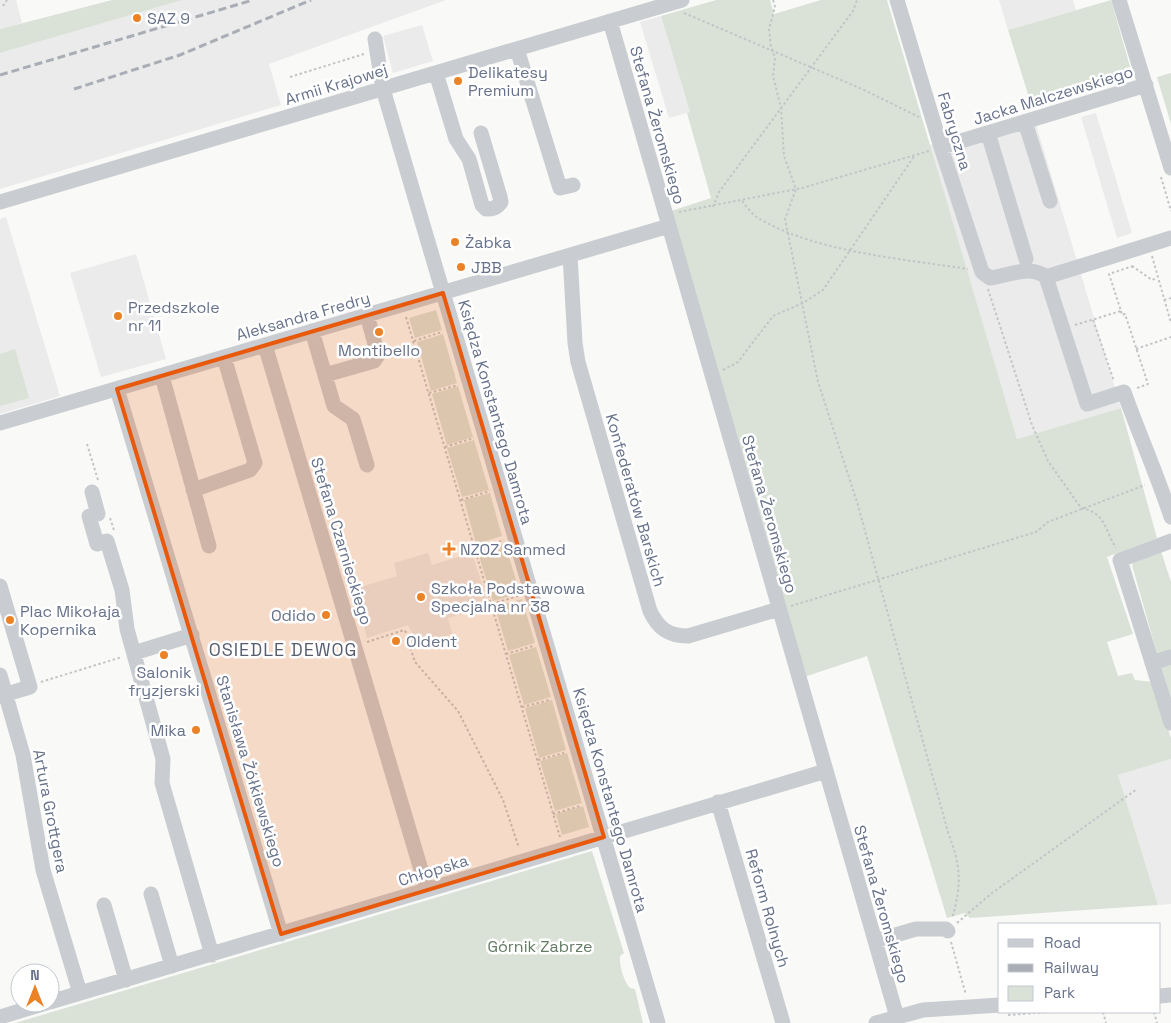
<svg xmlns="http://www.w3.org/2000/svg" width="1171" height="1023" viewBox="0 0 1171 1023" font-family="'Space Grotesk',sans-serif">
	<rect width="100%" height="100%" fill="#f9faf7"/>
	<path fill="#eaebea" d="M0,0H16L22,23L0,29Z
		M181,0H446L269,64L281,105L0,189V53Z
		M999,0H1073L1076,10L1008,30Z
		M661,16L690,112L669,118L640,22Z
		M422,25L433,61L393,73L383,36Z
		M1096,113L1132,233L1117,238L1081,117Z
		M1033,114L1121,408L1017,439L929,145Z
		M6,217L60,396L0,414V219Z
		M136,254L166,359L101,377L70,273Z
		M428,553L432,565L472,553L489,606L448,618L452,634L418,644L408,625L367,638L354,589L397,576L394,563Z
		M1171,759V904L1158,905L1118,775Z"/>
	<path fill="#dae2d8" d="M112,0H182L0,53V29Z
		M716,0H770L774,14L821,0H887L1017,439L1121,408L1157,538L1107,557L1133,634L1107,642L1118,676L1132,673L1135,680L1153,682L1171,738V759L1118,775L1158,905L970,918L965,913L947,918L867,656L804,677L671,211L711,198L687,113L690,112L661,16Z
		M1111,0L1133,77L1032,107L1008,30Z
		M1171,73V124L1157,77Z
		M436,310L442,330L415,338L409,318Z
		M443,334L457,383L431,391L417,342Z
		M15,349L29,398L0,406V354Z
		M458,386L473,437L447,445L432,394Z
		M474,440L489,490L462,497L447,448Z
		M490,493L502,536L476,544L464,500Z
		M505,544L520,593L493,601L478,553Z
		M1161,551L1171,582V652L1158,657L1132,565L1135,561Z
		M522,599L535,643L508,651L495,607Z
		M536,647L551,697L524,705L509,655Z
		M1171,661V699L1161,665Z
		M552,700L566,750L539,758L525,708Z
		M567,753L582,803L555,811L540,761Z
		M583,806L589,827L562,835L556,814Z
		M592,851L624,953L620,956C619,965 624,982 630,988L635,989L643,1023H15Z"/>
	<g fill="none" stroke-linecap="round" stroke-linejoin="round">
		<path stroke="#c3c4c7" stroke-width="2" stroke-dasharray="2.5 2.5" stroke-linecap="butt" d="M773,0L775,7L769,29L771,47L775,58L773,76L781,108L784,156L796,189L785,219L818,382L857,502L948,832C961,867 962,883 952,919
			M3,6L7,0
			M684,13L862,89L919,117
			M290,77L364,54
			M1161,177L1171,211
			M742,201C747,207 752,214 758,218C815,252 903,259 968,269
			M713,207L719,192L853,11L857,0
			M679,212L802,188L929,151
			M1152,256L1171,323
			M1132,266L1152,280L1157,278
			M988,289L1032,425L1048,461L1081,508C1106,513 1104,529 1116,548
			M1164,300L1171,298
			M1121,311L1122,315L1125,314L1148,384L1137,388
			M406,317L560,837
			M1093,320L1114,381
			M1075,325L1121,311L1109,274L1133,266
			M414,341L442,332
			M1136,349L1171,337
			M723,370L738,362L773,316L803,303L823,290L915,155
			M429,393L458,385
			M87,444L98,480
			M445,447L474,438
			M461,500L490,491
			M110,518L114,530
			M475,549L504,540
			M492,604L518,596
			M791,606L1036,532L1048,522L1145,485
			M367,642L404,630L412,639L411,650L415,662L458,711L503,800L519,848
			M506,654L533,646
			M41,682L122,657
			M522,707L549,700
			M538,760L564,753
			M553,814L580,806
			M957,923L992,893L1137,789
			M951,942L966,995
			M1103,1012L1106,1023
			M1154,1012L1157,1023
			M1008,1015L1051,1012"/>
		<path stroke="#c9ccd0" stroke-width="15" d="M897,0L941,147L982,272L990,278C1008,276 1030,264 1046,277
			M1119,0L1171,168
			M610,21L897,1017
			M375,39L383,89L658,1023
			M517,49L560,188L573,185
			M436,73L456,139L469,159L482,205L486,209C493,209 497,208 501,202L500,197L481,133
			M1025,122L1050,201
			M988,133L1026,259
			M941,147L1146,85
			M0,202L682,0
			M1171,238L1046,277L1087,404L1124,392C1139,434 1157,474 1171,517
			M570,255L575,343L578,362L650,611C658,628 668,636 688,636L779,609
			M312,331L334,406L353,419L367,465
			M265,345L427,890
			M325,375L374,361L378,355L367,315
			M162,376L209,546
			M117,389L281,934
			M0,423L669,226
			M193,490L250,470L255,463L224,357
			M92,492L98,514L89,516L97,544L107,541L122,590L127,629L163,759L162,783L212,955
			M1171,541L1120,560L1171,723
			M0,586L30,687L0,696
			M134,653L192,635
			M1152,663L1171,657
			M0,675L23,755L43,870L80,993
			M718,802L783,1023
			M151,894L172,966
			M104,905L126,980
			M875,941L916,929H946L948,931
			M1160,996L1171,995
			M50,1002L826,771
			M0,1017L46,1003
			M876,1023L923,1010L1000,1005"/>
		<path stroke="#a9adb5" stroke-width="3" stroke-dasharray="8 4" stroke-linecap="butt" d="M0,75L253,0
			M74,89L180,55L311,0"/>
	</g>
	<path fill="#e8590c" fill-opacity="0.2" stroke="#e8590c" stroke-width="4" stroke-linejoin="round" d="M443,293L604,837L281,934L117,389Z"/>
	<g fill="#eb8226" stroke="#fff" stroke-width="2">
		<circle cx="137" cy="18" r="5"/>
		<circle cx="458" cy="81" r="5"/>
		<circle cx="455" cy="242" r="5"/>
		<circle cx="461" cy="267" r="5"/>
		<circle cx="118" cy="316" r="5"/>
		<circle cx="379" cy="332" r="5"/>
		<path d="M446.5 541.5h5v5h5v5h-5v5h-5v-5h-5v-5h5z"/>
		<circle cx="421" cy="597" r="5"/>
		<circle cx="326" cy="615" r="5"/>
		<circle cx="10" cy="620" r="5"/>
		<circle cx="396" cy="641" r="5"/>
		<circle cx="164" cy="655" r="5"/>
		<circle cx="196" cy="730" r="5"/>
	</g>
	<g text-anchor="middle" stroke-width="5" stroke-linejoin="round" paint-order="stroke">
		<g font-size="16" fill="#67728a" stroke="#fff" text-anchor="start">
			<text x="147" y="24">SAZ 9</text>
			<text x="468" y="78">Delikatesy<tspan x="468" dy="18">Premium</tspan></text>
			<text x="465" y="248">Żabka</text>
			<text x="471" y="273">JBB</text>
			<text x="128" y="313">Przedszkole<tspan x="128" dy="18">nr 11</tspan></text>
			<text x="379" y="356" text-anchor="middle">Montibello</text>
			<text x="460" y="555">NZOZ Sanmed</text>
			<text x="431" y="594">Szkoła Podstawowa<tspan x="431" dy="18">Specjalna nr 38</tspan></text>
			<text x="20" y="617">Plac Mikołaja<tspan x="20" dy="18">Kopernika</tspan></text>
			<text x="316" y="621" text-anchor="end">Odido</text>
			<text x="406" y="647">Oldent</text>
			<text x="164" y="678" text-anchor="middle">Salonik<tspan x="164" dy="18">fryzjerski</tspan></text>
			<text x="186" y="736" text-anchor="end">Mika</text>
		</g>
		<g font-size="16" fill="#67728a" stroke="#fff">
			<text transform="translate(336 84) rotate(-17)" y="6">Armii Krajowej</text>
			<text transform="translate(1053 95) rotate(-17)" y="6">Jacka Malczewskiego</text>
			<text transform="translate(658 125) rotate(74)" y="6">Stefana Żeromskiego</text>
			<text transform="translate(955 131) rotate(73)" y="6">Fabryczna</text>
			<text transform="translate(303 316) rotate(-16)" y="6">Aleksandra Fredry</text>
			<text transform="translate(496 412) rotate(74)" y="6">Księdza Konstantego Damrota</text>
			<text transform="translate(636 500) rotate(74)" y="6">Konfederatów Barskich</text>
			<text transform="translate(770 514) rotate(74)" y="6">Stefana Żeromskiego</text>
			<text transform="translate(342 541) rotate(73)" y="6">Stefana Czarnieckiego</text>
			<text transform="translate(251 771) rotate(73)" y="6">Stanisława Żółkiewskiego</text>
			<text transform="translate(611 800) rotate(74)" y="6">Księdza Konstantego Damrota</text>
			<text transform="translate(51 811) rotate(79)" y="6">Artura Grottgera</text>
			<text transform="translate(433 870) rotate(-17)" y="6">Chłopska</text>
			<text transform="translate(882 904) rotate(74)" y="6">Stefana Żeromskiego</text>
			<text transform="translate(768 908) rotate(74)" y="6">Reform Rolnych</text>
		</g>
		<g font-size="16" fill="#637a63" stroke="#fff">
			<text x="540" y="952">Górnik Zabrze</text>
		</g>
		<g font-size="18" letter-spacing="1" fill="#565e6e" stroke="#fff">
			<text x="283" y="656">OSIEDLE DEWOG</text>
		</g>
	</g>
	<rect x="998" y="923" width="162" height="90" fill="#ffffff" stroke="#c2c7d0"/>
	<rect x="1008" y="939" width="25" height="8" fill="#c9ccd0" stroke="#c2c7d0"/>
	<text x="1044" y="948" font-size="15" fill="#67728a">Road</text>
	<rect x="1008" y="964" width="25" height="8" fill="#a9adb5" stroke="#c2c7d0"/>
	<text x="1044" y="973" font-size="15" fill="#67728a">Railway</text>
	<rect x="1008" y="986" width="25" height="15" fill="#dae2d8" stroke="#c2c7d0"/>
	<text x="1044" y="998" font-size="15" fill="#67728a">Park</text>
	<g transform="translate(35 988)"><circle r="24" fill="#ffffff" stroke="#c2c7d0"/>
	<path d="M0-4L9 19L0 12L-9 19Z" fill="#eb8226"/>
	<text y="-8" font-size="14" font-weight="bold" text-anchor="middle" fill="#67728a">N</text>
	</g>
</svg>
